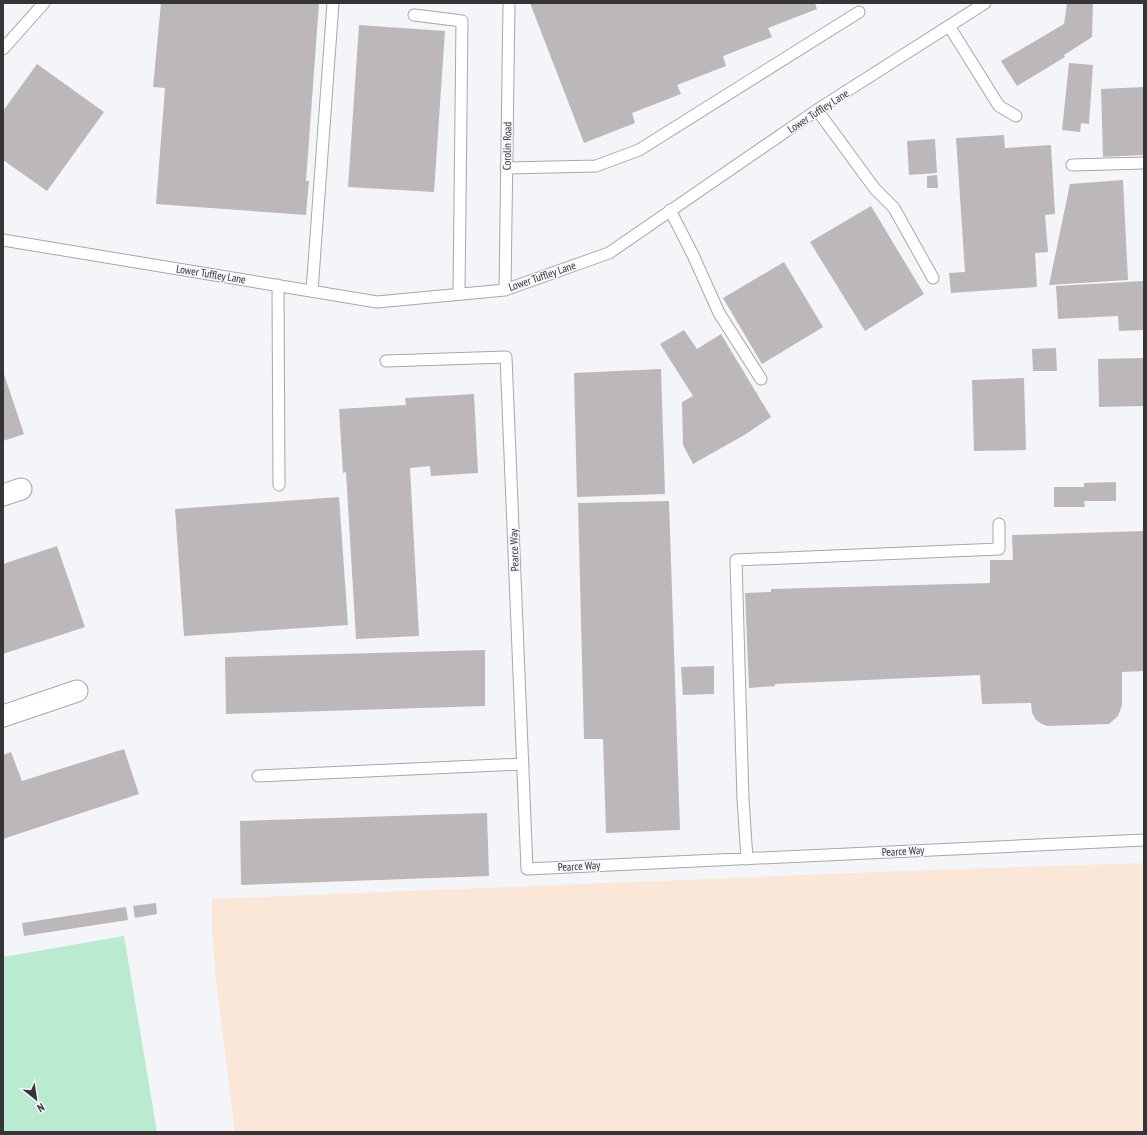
<svg xmlns="http://www.w3.org/2000/svg" width="1147" height="1135" viewBox="0 0 1147 1135" font-family="'PT Sans Narrow',sans-serif">
	<rect width="100%" height="100%" fill="#f3f5f8"/>
	<path fill="#fbe7d8" d="M1144,863V1132H235L216,980L212,930V899L903,871Z"/>
	<path fill="#baeacf" d="M124,936L157,1132H3V957Z"/>
	<path fill="#bcb8ba" d="M161,3H319L306,181H309L306,215L156,204L165,88L153,87Z
		M530,3H815L817,9L768,28L772,37L723,56L726,66L677,85L681,94L632,113L635,123L584,143Z
		M1067,3H1093L1092,37L1064,55L1065,57L1017,86L1001,61L1064,24Z
		M359,25L445,31L434,192L348,187Z
		M1069,63L1093,65L1089,124L1081,123L1080,132L1062,130Z
		M37,64L104,112L47,191L3,160V111Z
		M1144,87V155L1103,157L1101,89Z
		M1004,135L1005,148L1051,145L1055,214L1045,215L1048,252L1035,253L1037,287L951,293L949,273L965,272L956,138Z
		M935,139L937,173L909,175L907,141Z
		M937,175L938,188H927V176Z
		M1123,180L1128,280L1049,285L1070,184Z
		M871,206L924,294L865,331L810,242Z
		M784,262L823,327L762,364L723,298Z
		M1144,281V330L1119,331L1118,316L1058,319L1056,286Z
		M684,330L697,349L721,334L771,417L746,434L693,464L683,445L682,402L693,396L660,344Z
		M1056,348L1057,371H1033L1032,349Z
		M1144,358V406L1099,407L1098,359Z
		M661,369L665,494L577,497L574,373Z
		M3,371L24,434L3,441Z
		M1024,378L1026,450L974,451L972,380Z
		M474,394L478,473L431,476L430,466L410,468L419,636L356,639L346,472L343,473L339,409L406,405L405,398Z
		M1116,482V501H1084L1085,507H1054V487H1084V483Z
		M339,497L348,625L184,636L175,509Z
		M669,501L680,830L606,833L603,739H584L578,503Z
		M1144,531V671L1122,672V705L1118,716L1109,724L1047,726L1042,724L1036,720L1032,713L1031,703L982,704L980,675L775,684V686L749,688L745,593L771,592V589L990,583V560H1013L1012,535Z
		M57,546L85,627L3,654V564Z
		M485,650V706L226,714L225,657Z
		M714,666V694L683,695L681,667Z
		M124,749L139,794L3,839V755L11,752L22,781Z
		M487,813L489,876L241,885L240,821Z
		M156,903L157,914L135,918L133,906Z
		M126,907L128,920L24,936L22,923Z"/>
	<g fill="none" stroke-linecap="round" stroke-linejoin="round">
		<g stroke="#a5a7ab" stroke-width="13">
			<path id="service" d="M414,15L462,21L459,294
				M949,26L999,106L1016,116
				M3,49L44,3
				M817,110L875,189L894,208L933,278
				M1072,165L1144,163
				M506,168L596,166L639,150L859,12
				M670,210L693,255L719,313L761,379
				M3,240L377,302L505,290L609,253L817,110L985,3
				M278,285L279,485
				M505,290L509,3
				M312,291L333,3
				M386,361L506,357L527,869L1144,840
				M258,776L523,764
				M747,859L743,799L736,560L999,549V524"/>
		</g>
		<g stroke="#a5a7ab" stroke-width="23">
			<path id="minor" d="M3,495L21,489
				M3,716L77,691"/>
		</g>
		<use href="#service" stroke="#fff" stroke-width="11"/>
		<use href="#minor" stroke="#fff" stroke-width="21"/>
	</g>
	<g text-anchor="middle" stroke-width="3" stroke-linejoin="round" paint-order="stroke">
		<g font-size="11" fill="#353537" stroke="#f3f5f8">
			<text transform="translate(818 111) rotate(-33)" y="4">Lower Tuffley Lane</text>
			<text transform="translate(507 146) rotate(-89)" y="4">Corolin Road</text>
			<text transform="translate(211 274) rotate(9)" y="4">Lower Tuffley Lane</text>
			<text transform="translate(542 276) rotate(-19)" y="4">Lower Tuffley Lane</text>
			<text transform="translate(514 550) rotate(-92)" y="4">Pearce Way</text>
			<text transform="translate(903 851) rotate(-3)" y="4">Pearce Way</text>
			<text transform="translate(579 866) rotate(-3)" y="4">Pearce Way</text>
		</g>
	</g>
	<rect width="1147" height="1135" fill="none" stroke="#353537" stroke-width="8"/>
	<g transform="translate(36 1099) rotate(150)" stroke="#f3f5f8" stroke-width="3" paint-order="stroke">
	<path d="M0-3L7 15L0 10L-7 15Z" fill="#353537"/>
	<text y="-6" font-size="11" font-weight="bold" text-anchor="middle" fill="#353537">N</text>
	</g>
</svg>
